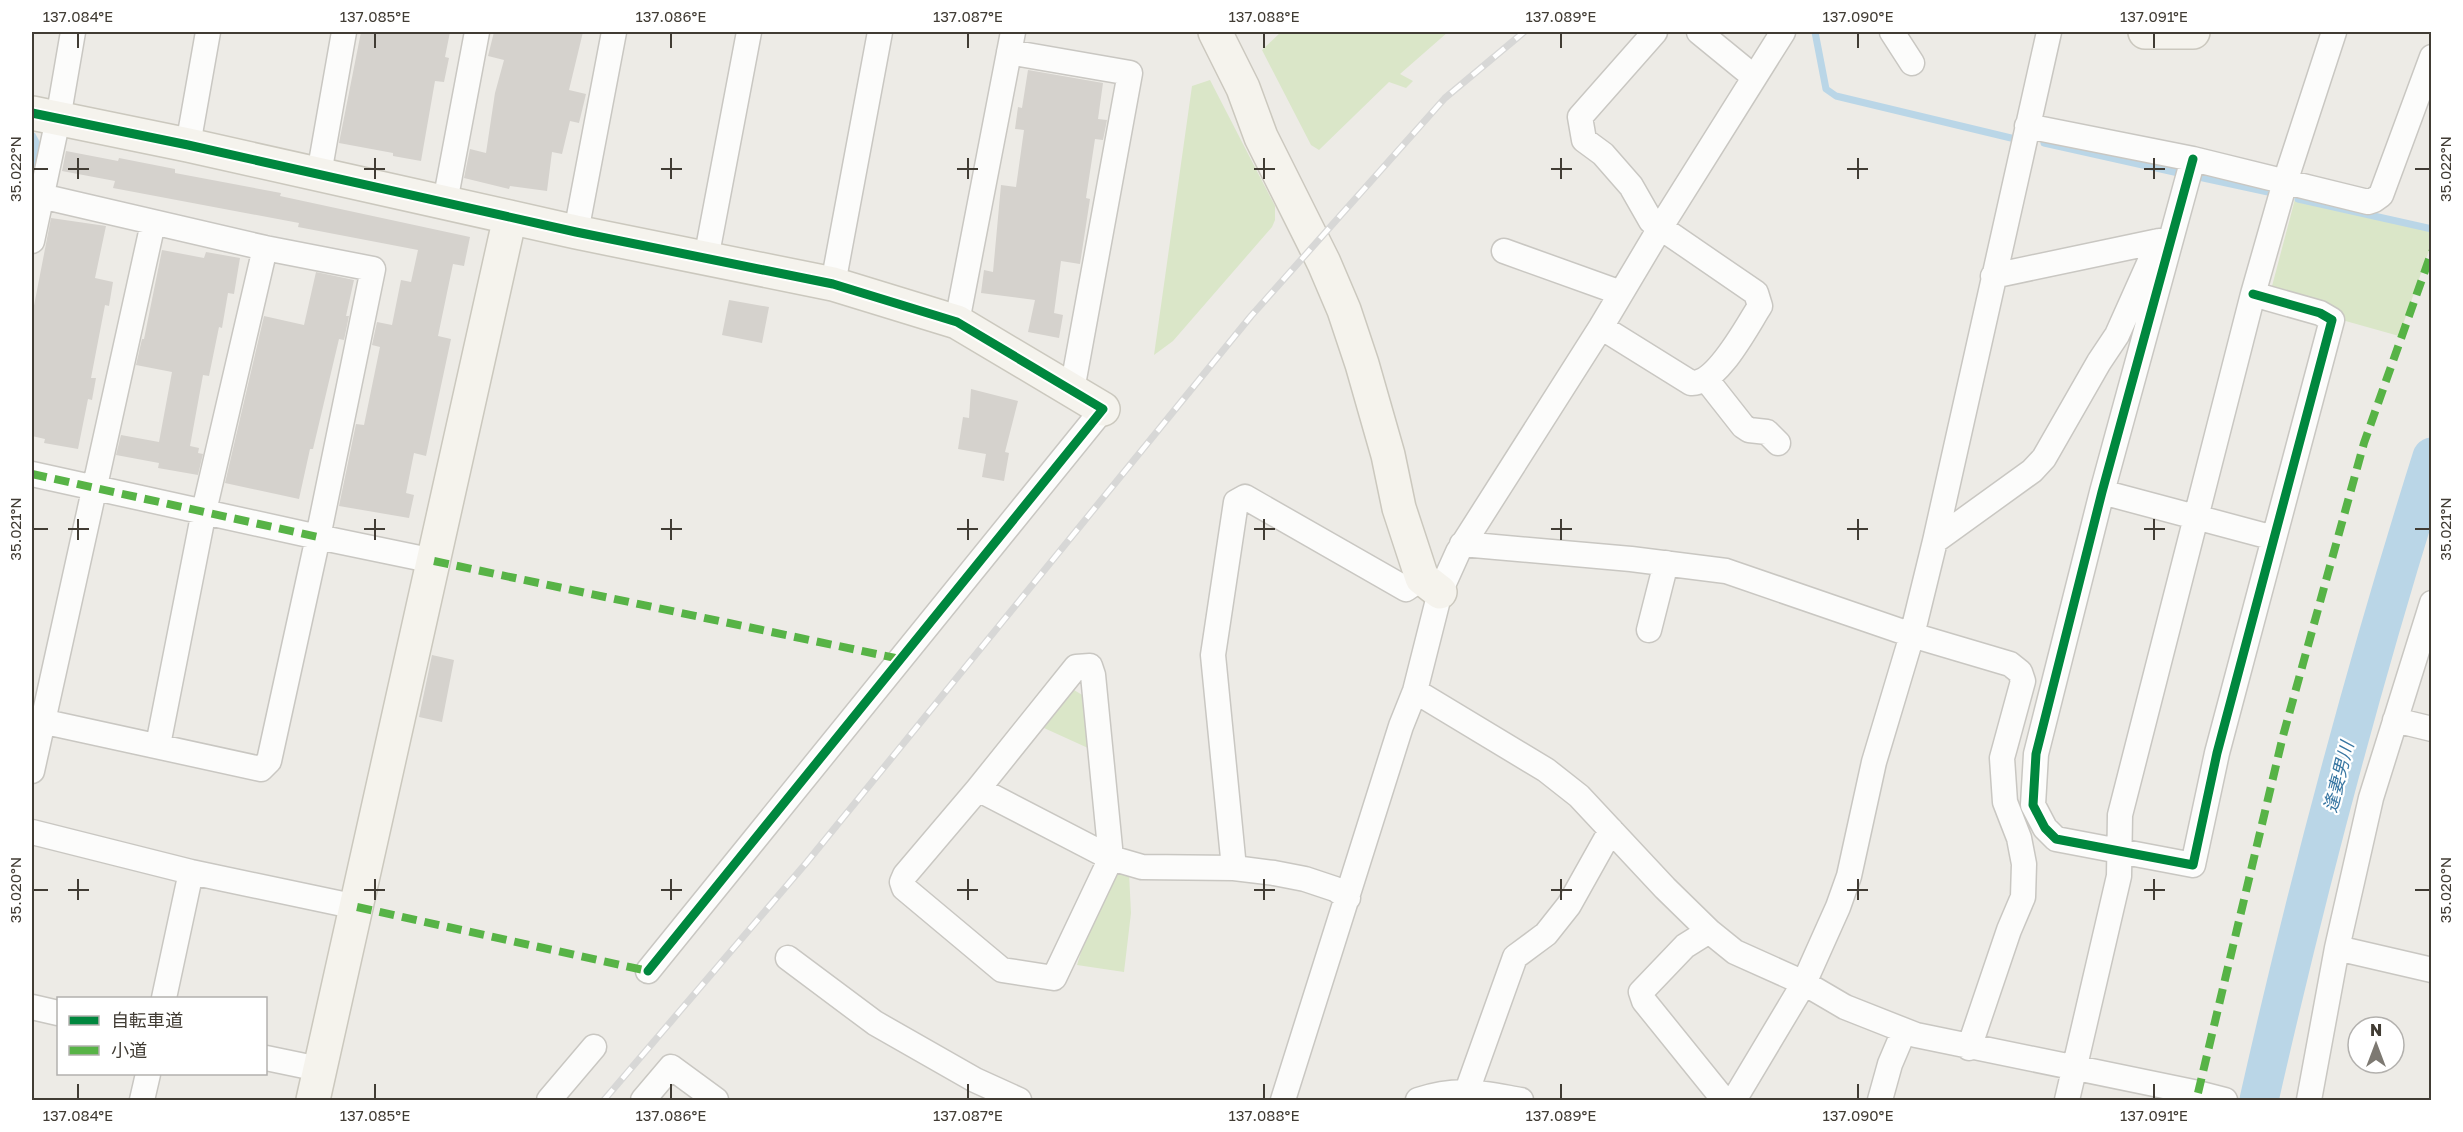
<svg xmlns="http://www.w3.org/2000/svg" width="2463" height="1132" viewBox="0 0 2463 1132" font-family="'Golos Text','Noto Sans JP',sans-serif">
	<rect width="100%" height="100%" fill="#edebe6"/>
	<path fill="#dae6c8" d="M1281,32H1448L1400,74L1413,81L1406,88L1389,82L1319,150L1311,145L1262,50Z
		M1210,80L1275,206V220L1272,227L1173,341L1154,355L1192,86Z
		M2295,199L2431,232V245L2399,336L2278,302L2271,290Z
		M1074,690L1084,696L1088,748L1044,728Z
		M1129,873L1131,913L1124,972L1077,965L1086,936L1111,876Z"/>
	<path fill="#bad6e7" d="M32,132L35,133L43,148L32,198Z"/>
	<g fill="none" stroke-linecap="round" stroke-linejoin="round">
		<path stroke="#bad6e7" stroke-width="7" d="M1815,32L1826,89L1836,96L2011,138
			M2044,143L2183,174
			M2194,176L2268,192
			M2298,199L2432,229"/>
		<path stroke="#bad6e7" stroke-width="39" d="M2259,1100C2308,884 2365,669 2432,457"/>
	</g>
	<path fill="#d5d2cd" d="M361,32H450L445,57L449,58L444,82L435,81L421,161L393,156V153L339,143Z
		M494,32H583L569,90L586,94L579,123L570,121L562,154L552,152L547,191L510,186L509,189L464,178L470,149L486,153L495,93L504,60L488,56Z
		M1028,70L1103,83L1098,119L1107,120L1103,140L1095,139L1086,198L1090,199L1080,264L1061,261L1054,313L1063,315L1059,338L1028,332L1035,300L981,293L984,270L993,272L1001,185L1016,187L1024,130L1015,129L1018,107L1022,108Z
		M66,151L118,161L119,158L175,169V173L281,193L280,196L470,237L464,266L453,264L438,336L451,339L426,456L414,453L406,493L414,495L409,518L339,506L356,424L364,425L380,347L372,345L377,322L392,325L401,280L411,282L418,250L298,227L299,223L113,188L115,181L62,171Z
		M51,218L106,226L95,278L113,282L109,306L105,305L91,378H96L92,400L88,399L78,449L44,443L45,439L32,436V316Z
		M162,250L204,258L206,252L240,258L234,294L228,293L222,328L219,327L209,376L203,375L190,446L199,448L198,453L203,454L198,475L158,468L159,463L116,455L121,435L159,442L172,372L136,365L142,339H144Z
		M316,272L354,280L346,316H349L344,340L339,339L313,449H310L299,499L225,483L264,316L304,325Z
		M729,300L769,307L762,343L722,335Z
		M971,389L1018,401L1005,452L1009,453L1004,481L982,477L986,454L958,449L963,417L969,418Z
		M432,655L454,660L442,722L419,717Z"/>
	<g fill="none" stroke-linecap="round" stroke-linejoin="round">
		<g stroke="#c9c7c2" stroke-width="27">
			<path id="street" d="M1699,32L1754,77
				M1892,32L1912,63
				M1009,52L1130,73L1072,390
				M2027,126L2193,159L2368,202L2374,200L2381,195L2432,57
				M188,145L208,32
				M2193,159L2102,492L2036,754L2033,805L2045,828L2056,839L2193,865L2217,753L2332,320L2320,313L2253,294
				M319,174L344,32
				M445,202L477,32
				M576,232L614,32
				M32,241L58,119L73,32
				M1504,251L1621,293
				M706,259L749,32
				M1993,276L2159,241
				M833,284L880,32
				M957,322L1013,32
				M1601,327L1691,383C1717,385 1747,326 1760,306L1756,293L1651,221L1631,186L1603,154L1584,140L1580,117L1655,32
				M1706,379L1743,426L1749,430L1767,432L1778,443
				M32,474L318,537L373,269L265,248L41,196
				M2102,492L2274,538
				M1935,541L2032,471L2044,458L2099,362L2117,335L2159,241H2166
				M1462,544L1631,559L1726,571L1912,635L2010,664L2020,672L2023,681L2002,758L2005,802L2019,838L2024,864L2023,897L2009,930L1969,1048
				M1649,630L1666,563
				M1090,666L1093,675L1111,858L1054,978L1002,970L904,888L902,882L905,875L978,789L1076,667Z
				M1415,691L1546,770L1579,796L1665,888L1709,931L1735,952L1804,983L1845,1007L1916,1035L2198,1093L2225,1100
				M32,719L261,769L269,761L318,537L434,561
				M2395,720L2432,729
				M158,745L204,511L265,248
				M32,771L153,223
				M978,789L1111,858L1142,867L1234,868L1274,873L1305,879L1335,889L1348,898
				M32,832L191,872L357,907
				M1234,868L1213,655L1236,502L1245,497L1406,589L1422,578
				M1709,931L1685,946L1641,992L1644,1001L1724,1100
				M2337,948L2432,970
				M788,958L875,1023L975,1080L1019,1100
				M648,971L1103,409
				M164,998L191,872
				M32,1007L58,1013
				M266,1058L319,1069
				M1467,1091L1515,957L1546,934L1569,905L1611,830
				M142,1100L148,1074
				M549,1100L594,1047
				M643,1100L671,1067L716,1100
				M1283,1100L1401,726L1415,691L1440,592L1458,552L1601,327L1660,228L1783,32
				M1418,1100C1459,1087 1480,1093 1521,1100
				M1734,1100L1804,983L1838,907L1849,876L1874,762L1912,635L1935,541L2049,32
				M1880,1100L1890,1064L1904,1031
				M2067,1100L2119,876L2120,815L2253,294L2285,182L2334,32
				M2309,1100L2337,948L2371,798L2432,603"/>
		</g>
		<g stroke="#cbc8be" stroke-width="36">
			<path id="secondary" d="M1215,32L1243,88L1261,137L1324,263L1344,310L1362,364L1388,455L1399,508L1422,578L1440,592
				M2145,32H2193
				M32,113L188,145L576,232L833,284L957,322L1103,409
				M313,1100L510,217"/>
		</g>
		<use href="#street" stroke="#fcfcfb" stroke-width="24"/>
		<use href="#secondary" stroke="#f5f3ed" stroke-width="33"/>
		<g stroke="#d7d7d6" stroke-width="7">
			<path id="rail" d="M604,1100L807,862L1251,316L1445,98L1524,32"/>
		</g>
		<use href="#rail" stroke="#fff" stroke-width="4.5" stroke-dasharray="14" stroke-linecap="butt"/>
		<path stroke="#57b346" stroke-width="8" stroke-dasharray="15 8" stroke-linecap="butt" d="M32,474L318,537
			M434,561L900,659
			M357,907L648,971
			M2198,1093L2283,736L2364,443L2432,251"/>
		<g stroke="#fff" stroke-width="13">
			<path id="cycleway" d="M32,113L188,145L576,232L833,284L957,322L1103,409L648,971
				M2193,159L2102,492L2036,754L2033,805L2045,828L2056,839L2193,865L2217,753L2332,320L2320,313L2253,294"/>
		</g>
		<use href="#cycleway" stroke="#00873e" stroke-width="9"/>
	</g>
	<path fill="none" stroke="#413c34" stroke-width="2" d="M78,33V48M375,33V48M671,33V48M968,33V48M1264,33V48M1561,33V48M1858,33V48M2154,33V48M78,158V179M375,158V179M671,158V179M968,158V179M1264,158V179M1561,158V179M1858,158V179M2154,158V179M33,169H48M68,169H89M364,169H385M661,169H682M957,169H978M1254,169H1275M1551,169H1572M1847,169H1868M2144,169H2165M2415,169H2430M78,519V540M375,519V540M671,519V540M968,519V540M1264,519V540M1561,519V540M1858,519V540M2154,519V540M33,529H48M68,529H89M364,529H385M661,529H682M957,529H978M1254,529H1275M1551,529H1572M1847,529H1868M2144,529H2165M2415,529H2430M78,879V900M375,879V900M671,879V900M968,879V900M1264,879V900M1561,879V900M1858,879V900M2154,879V900M33,890H48M68,890H89M364,890H385M661,890H682M957,890H978M1254,890H1275M1551,890H1572M1847,890H1868M2144,890H2165M2415,890H2430M78,1084V1099M375,1084V1099M671,1084V1099M968,1084V1099M1264,1084V1099M1561,1084V1099M1858,1084V1099M2154,1084V1099"/>
	<g text-anchor="middle" stroke-width="4.5" stroke-linejoin="round" paint-order="stroke">
		<g font-size="18" font-style="italic" fill="#3876a2" stroke="#fff">
			<text transform="translate(2339 777) rotate(-76)" y="6">逢妻男川</text>
		</g>
	</g>
	<rect width="2463" height="1132" fill="none" stroke="#ffffff" stroke-width="66"/>
	<rect x="57" y="997" width="210" height="78" fill="#ffffff" stroke="#b3b1ae" stroke-width="1.5"/>
	<rect x="69" y="1016" width="30" height="9" fill="#00873e" stroke="#b3b1ae" stroke-width="1.5"/>
	<text x="111" y="1027" font-size="18" fill="#413c34">自転車道</text>
	<rect x="69" y="1046" width="30" height="9" fill="#57b346" stroke="#b3b1ae" stroke-width="1.5"/>
	<text x="111" y="1057" font-size="18" fill="#413c34">小道</text>
	<g transform="translate(2376 1045)"><circle r="28" fill="#ffffff" stroke="#b3b1ae" stroke-width="1.5"/>
	<path d="M0-4.5L10 22L0 15L-10 22Z" fill="#7d7972"/>
	<text y="-9" font-size="16" font-weight="bold" text-anchor="middle" fill="#413c34">N</text>
	</g>
	<rect x="33" y="33" width="2397" height="1066" fill="none" stroke="#413c34" stroke-width="2"/>
	<g font-size="15" text-anchor="middle" fill="#413c34">
		<text x="78" y="22">137.084°E</text>
		<text x="375" y="22">137.085°E</text>
		<text x="671" y="22">137.086°E</text>
		<text x="968" y="22">137.087°E</text>
		<text x="1264" y="22">137.088°E</text>
		<text x="1561" y="22">137.089°E</text>
		<text x="1858" y="22">137.090°E</text>
		<text x="2154" y="22">137.091°E</text>
		<text transform="translate(16 169) rotate(-90)" y="5">35.022°N</text>
		<text transform="translate(2446 169) rotate(-90)" y="5">35.022°N</text>
		<text transform="translate(16 529) rotate(-90)" y="5">35.021°N</text>
		<text transform="translate(2446 529) rotate(-90)" y="5">35.021°N</text>
		<text transform="translate(16 890) rotate(-90)" y="5">35.020°N</text>
		<text transform="translate(2446 890) rotate(-90)" y="5">35.020°N</text>
		<text x="78" y="1121">137.084°E</text>
		<text x="375" y="1121">137.085°E</text>
		<text x="671" y="1121">137.086°E</text>
		<text x="968" y="1121">137.087°E</text>
		<text x="1264" y="1121">137.088°E</text>
		<text x="1561" y="1121">137.089°E</text>
		<text x="1858" y="1121">137.090°E</text>
		<text x="2154" y="1121">137.091°E</text>
	</g>
</svg>
